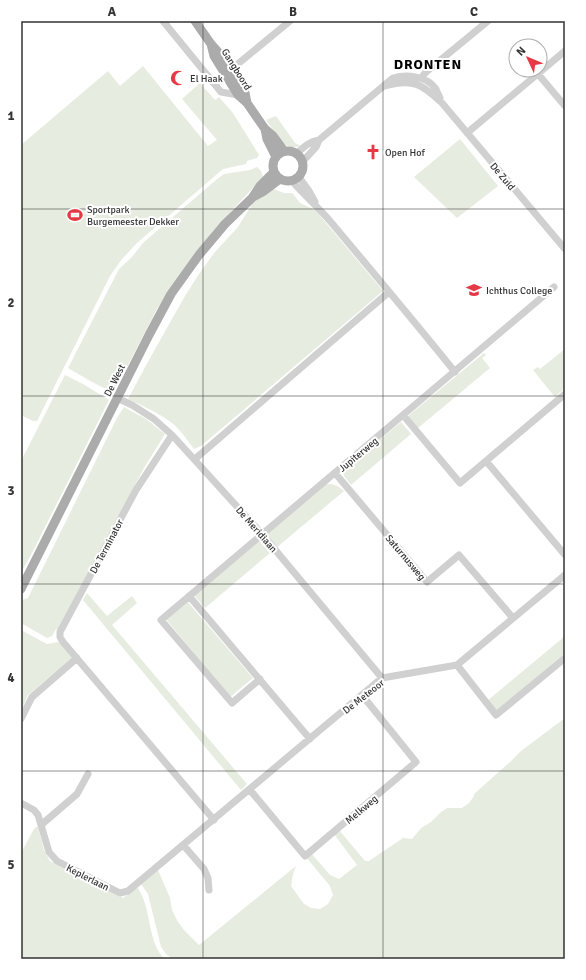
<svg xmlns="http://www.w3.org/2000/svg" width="586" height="980" viewBox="0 0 586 980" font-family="Signika,sans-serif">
	<rect width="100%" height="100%" fill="#fff"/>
	<path fill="#e6ecdf" d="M143,66L208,146L217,140L182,99L200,83L215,100L219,97L233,113L259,155L257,158L247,161L246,164L223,169L137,243L122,259L110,276L37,421H33L21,415V145L108,71L120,86Z
		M276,116L295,143L301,146C281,152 277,133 266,120Z
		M460,139L498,186L457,218L414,177Z
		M257,167L261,171L263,177L213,231L190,261L157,309L118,384L112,392L92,382L68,368L119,269L131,258L144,242L216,180L224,174L250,170Z
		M271,188L284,193H292L294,195L300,203L311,208L316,211L383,291L201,446L194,449C187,440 180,429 171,422C158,413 143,406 128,399L150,358L185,296L199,274L215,252L238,227L253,203Z
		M565,349V388L555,397L533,370L538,367L540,369Z
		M484,353L486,355L482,358L490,368L418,428L408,416Z
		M65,375L83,384L109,400L32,553L21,573V461Z
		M124,407L146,419L165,434L144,468L58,630L56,629L52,636L47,638L21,623V602L22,600L28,598L117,418Z
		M401,422L411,434L351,485L344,476L343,470Z
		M326,484C335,484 337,485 344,491L276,548L265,534Z
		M258,540L270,553L205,608L193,594Z
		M87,593L107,616L132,596L137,603L112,625L247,784L241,790L83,600Z
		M186,600L253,678L230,697L165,618Z
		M21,630L47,644L59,642L72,658L28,695L21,711Z
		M565,636V653L496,711L487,701Z
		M565,718V959H173L166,954L161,947L148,894L141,884L158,870L170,898L172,910L178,922L184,930L199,945L296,866L293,874L291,886L304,904L311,908L320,909L328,904L333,895L330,886L306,857L311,853L330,875L339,879L357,865L334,834L339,830L365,861H369L403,838L412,839L421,828L431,822L441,812L447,808H462L469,803L474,796V794L510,762L521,751Z
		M36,827H38L44,850L50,861L123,898L137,887C152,906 147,944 165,959H21V853L34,829Z"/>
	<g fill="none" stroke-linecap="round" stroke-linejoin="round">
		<path stroke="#d0d0d0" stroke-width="7" d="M163,21L221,92L238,95
			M228,72L290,21
			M538,74L565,106
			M421,78L426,72L488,21
			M385,86C413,78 422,84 442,103L565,249
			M467,133L565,51
			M297,153C305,146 309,142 319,140
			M303,161L316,147L319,140L393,78C407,74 427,76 436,89C437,92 439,95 440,98
			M299,177L309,191L315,202
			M292,181C304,195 318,207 330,221C372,271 414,321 455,372
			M117,398L132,405L154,419L172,435L262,534L382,678
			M403,415L460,483L565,394
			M172,435L136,490L60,632V637L63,642L214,820
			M195,459L389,292
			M486,461L565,555
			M335,473L427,582L459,555L513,618
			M189,596L310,739
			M457,665L496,715L565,658
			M260,679L232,703L161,620L554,287
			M21,719L32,697L77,658
			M250,790L305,856L416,762L362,695
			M21,803L34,810L38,815L49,852L57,861L120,893L128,891L382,678L457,665L565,575
			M41,825L77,794L88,774
			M184,846L204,869L208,878L209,890"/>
		<path stroke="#ababab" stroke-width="9" d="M195,21L211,44L219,53L231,70L245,93L247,103
			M211,44L214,56L238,95L247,103L265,129L273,136L284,151
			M265,129L267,139L276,157
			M273 166a15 15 0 1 1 30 0a15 15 0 1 1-30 0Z
			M253,197L264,191L280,179
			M21,589L149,335L171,294L199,255L225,224L252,198L260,186L274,172"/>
	</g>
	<path fill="none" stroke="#333" stroke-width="1" stroke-opacity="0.55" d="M203,21V959M383,21V959M21,209H565M21,396H565M21,584H565M21,771H565"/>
	<defs>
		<g id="mosque-bare" transform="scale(1.2)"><path d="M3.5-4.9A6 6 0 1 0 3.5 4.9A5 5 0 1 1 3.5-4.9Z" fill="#e63946" stroke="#fff" stroke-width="2.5" paint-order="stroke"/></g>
		<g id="church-bare" transform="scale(1.2)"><path d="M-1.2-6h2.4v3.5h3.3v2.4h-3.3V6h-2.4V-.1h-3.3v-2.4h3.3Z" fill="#e63946" stroke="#fff" stroke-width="2.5" paint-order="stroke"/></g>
		<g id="stadium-bare" transform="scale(1.2)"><path d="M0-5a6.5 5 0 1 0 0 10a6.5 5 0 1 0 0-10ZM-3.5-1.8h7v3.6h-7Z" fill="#e63946" stroke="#fff" stroke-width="2.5" paint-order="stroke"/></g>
		<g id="school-bare" transform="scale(1.2)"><path d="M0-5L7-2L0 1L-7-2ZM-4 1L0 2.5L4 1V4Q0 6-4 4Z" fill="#e63946" stroke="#fff" stroke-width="2.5" paint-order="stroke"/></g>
	</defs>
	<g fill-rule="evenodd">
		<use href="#mosque-bare" x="178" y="78"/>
		<use href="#church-bare" x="373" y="152"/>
		<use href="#stadium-bare" x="75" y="215"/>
		<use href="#school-bare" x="474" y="290"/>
	</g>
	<g text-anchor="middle" stroke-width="4" stroke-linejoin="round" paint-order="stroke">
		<g font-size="10" fill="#333" stroke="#fff">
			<text transform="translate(237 69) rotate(58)" y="4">Gangboord</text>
			<text transform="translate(503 176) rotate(50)" y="4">De Zuid</text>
			<text transform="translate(114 380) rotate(-63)" y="4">De West</text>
			<text transform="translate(358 454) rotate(-40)" y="4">Jupiterweg</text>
			<text transform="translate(257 529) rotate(49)" y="4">De Meridiaan</text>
			<text transform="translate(106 546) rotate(-62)" y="4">De Terminator</text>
			<text transform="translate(406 557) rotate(50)" y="4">Saturnusweg</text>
			<text transform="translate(363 696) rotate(-38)" y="4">De Meteoor</text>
			<text transform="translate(361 809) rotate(-40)" y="4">Melkweg</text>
			<text transform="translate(88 877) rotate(27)" y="4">Keplerlaan</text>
		</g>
		<g font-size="10" fill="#333" stroke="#fff" text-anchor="start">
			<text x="190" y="82">El Haak</text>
			<text x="385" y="156">Open Hof</text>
			<text x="87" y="213">Sportpark<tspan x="87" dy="12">Burgemeester Dekker</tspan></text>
			<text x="486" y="294">Ichthus College</text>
		</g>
		<g font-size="14" font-weight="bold" letter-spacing="1" fill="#000" stroke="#fff">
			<text x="428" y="69">DRONTEN</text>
		</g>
	</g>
	<rect width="586" height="980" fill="none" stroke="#ffffff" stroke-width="44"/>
	<g transform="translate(528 58) rotate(314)"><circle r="19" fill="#ffffff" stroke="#adadad"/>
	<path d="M0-3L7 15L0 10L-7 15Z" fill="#e63946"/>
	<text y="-6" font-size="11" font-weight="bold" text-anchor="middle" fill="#333333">N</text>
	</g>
	<rect x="22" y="22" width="542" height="936" fill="none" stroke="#333" stroke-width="1.5"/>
	<g font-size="13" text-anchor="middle" font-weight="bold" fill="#333">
		<text x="112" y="16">A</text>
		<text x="293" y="16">B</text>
		<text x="474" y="16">C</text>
		<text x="11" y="120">1</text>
		<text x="11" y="307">2</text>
		<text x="11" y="495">3</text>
		<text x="11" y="682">4</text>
		<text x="11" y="869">5</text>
	</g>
</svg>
